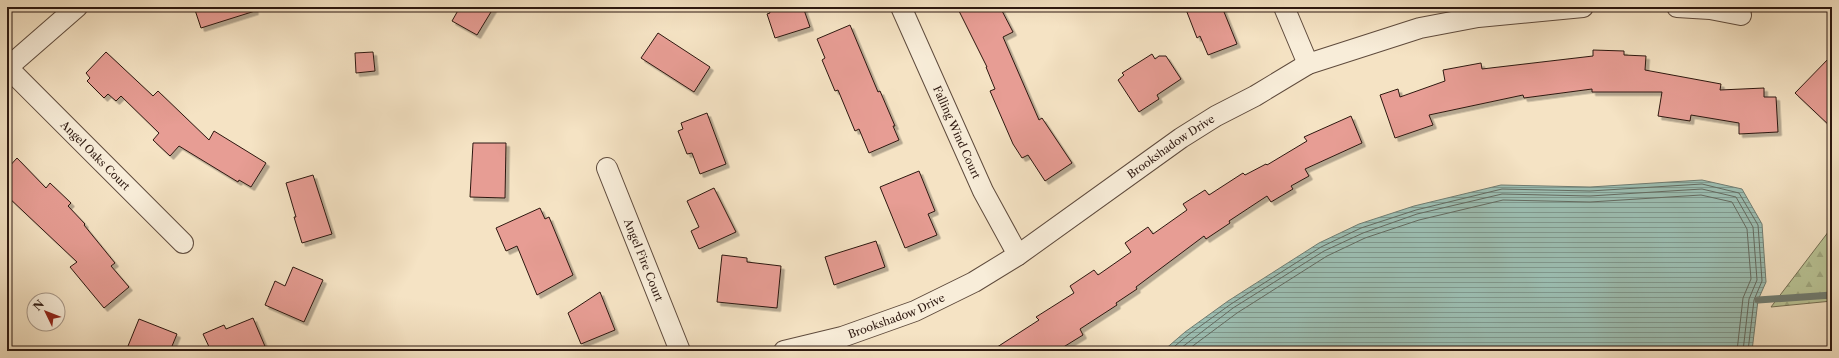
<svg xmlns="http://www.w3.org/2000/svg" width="1839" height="358" viewBox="0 0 1839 358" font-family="'Libre Caslon Text',serif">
	<defs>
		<pattern id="forest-firs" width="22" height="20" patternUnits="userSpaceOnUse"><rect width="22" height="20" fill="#b9c496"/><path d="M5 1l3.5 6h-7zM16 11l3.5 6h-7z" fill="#9fa880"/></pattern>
		<pattern id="water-rules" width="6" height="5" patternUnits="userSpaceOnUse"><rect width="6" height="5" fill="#9cbeb2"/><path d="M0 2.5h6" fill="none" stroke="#80998f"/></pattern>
		<filter id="shadow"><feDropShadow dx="3.5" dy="3.5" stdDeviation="0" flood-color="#0004"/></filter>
	</defs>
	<rect width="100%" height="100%" fill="#f5e3c4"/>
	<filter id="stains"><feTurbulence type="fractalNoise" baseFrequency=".005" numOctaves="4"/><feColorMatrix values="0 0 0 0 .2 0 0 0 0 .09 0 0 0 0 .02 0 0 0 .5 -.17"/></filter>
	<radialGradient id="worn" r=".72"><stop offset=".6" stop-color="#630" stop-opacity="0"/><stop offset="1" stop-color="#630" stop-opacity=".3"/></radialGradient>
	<path fill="url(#forest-firs)" stroke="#736e53" d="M1832,227V301L1771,307Z"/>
	<path fill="url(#water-rules)" stroke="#707c71" d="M1702,180L1742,189L1762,224L1766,282L1758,300L1752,351H1163L1185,332L1228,301L1319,243L1359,224L1414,206L1501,185L1590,187Z"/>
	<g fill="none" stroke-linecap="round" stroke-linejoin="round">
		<path stroke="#646b61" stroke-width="1" d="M1169,351L1188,335L1231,304L1321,247L1361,228L1416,210L1502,189L1590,191L1702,184L1739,193L1758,225L1762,281L1754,300L1748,351
			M1177,351L1233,308L1324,251L1363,233L1417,214L1502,194L1590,196L1702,189L1736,197L1753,227L1757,280L1749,299L1743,351
			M1186,351L1237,313L1327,256L1365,238L1419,220L1503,200L1590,202L1701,195L1732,202L1747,229L1751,279L1743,298L1737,351"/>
		<path stroke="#707c71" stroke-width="7" d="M1758,300L1832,295"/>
	</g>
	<path fill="#e79d94" stroke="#2d1810" filter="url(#shadow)" d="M194,7H254L255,11L201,28Z
		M460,7H494L477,35L452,21Z
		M768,7H803L810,27L775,38L767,14L770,13Z
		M957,7H1000L1013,32L1003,37L1039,120L1042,118L1072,163L1045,181L1028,155L1022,158L1013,144L990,91L995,89L986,67H987Z
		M1185,7H1222L1237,44L1208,55L1200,36L1197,38Z
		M850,25L878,92L880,91L895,126H893L899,140L869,153L859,129L855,131L838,90L835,91L822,60L825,58L817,39Z
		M658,33L710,67L694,92L641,58Z
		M1593,50L1624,51V55L1646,56L1645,70L1721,84L1720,90L1764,88V97H1776L1778,132L1739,134V123L1691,115L1690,121L1658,116L1662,92H1592V89L1524,98L1523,95L1429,115L1433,125L1395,138L1380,95L1398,89L1400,97L1445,81L1443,70L1481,63L1482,69L1593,56Z
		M106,52L153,96L158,91L209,140L214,131L266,163L251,187L239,180L238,182L179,146L170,156L153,140L159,133L121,96L116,101L108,94L104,98L87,81L90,78L86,73Z
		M373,52L375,71L356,73L355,53Z
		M1152,54L1155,59L1159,56H1166L1181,79L1157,95L1159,99L1139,112L1118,80L1124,75L1122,73Z
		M1832,55V128L1795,93Z
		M707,113L726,164L700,174L692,153L687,154L678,131L683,129L681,123Z
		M1351,116L1362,143L1305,169L1309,176L1291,186L1293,189L1271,202L1267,196L1229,221L1230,223L1206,239L1204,236L1136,287L1137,289L1116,303L1117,305L1080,329L1083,335L1057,351H991L1039,320L1036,317L1074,293L1070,286L1094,270L1098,275L1131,252L1125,243L1148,227L1153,234L1187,210L1183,204L1205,190L1209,195L1243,173L1245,175L1266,164L1267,165L1307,141L1304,137Z
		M473,143H506L505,198L470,197Z
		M17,158L46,188L50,183L71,203L68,206L85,224L84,225L115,263L111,266L129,287L104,308L70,267L77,262L7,196V169Z
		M919,171L935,211L928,214L937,235L905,248L880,187Z
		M313,175L332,234L302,243L294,217H296L286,183Z
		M714,188L736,232L699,249L691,231L699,227L687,201Z
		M540,208L545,219L549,217L573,275L537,295L517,246L506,251L496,228Z
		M876,241L885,267L834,285L825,257Z
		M722,255L747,258V262L781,266L777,308L717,302Z
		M293,267L323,280L304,322L265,305L275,281L285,286Z
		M600,292L615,330L581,344L568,313Z
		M253,318L267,351H211L203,334L224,325L226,329Z
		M139,319L177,334L170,351H141L128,346Z"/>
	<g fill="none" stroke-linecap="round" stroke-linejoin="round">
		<g stroke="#5f4b3d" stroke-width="22">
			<g id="minor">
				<path id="s1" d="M901,7L983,191L1018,255"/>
				<path d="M1284,7L1308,64"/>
				<path d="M1677,7L1710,9L1741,15"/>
				<path id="s2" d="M7,67L183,243"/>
				<path d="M7,68L77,7"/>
				<path id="s3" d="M607,168L680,351"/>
				<path id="s4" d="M784,351L842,337L915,311L974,282L1018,255L1181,138L1216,116L1255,96L1308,64L1420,28L1478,17L1583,7"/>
			</g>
		</g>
		<use href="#minor" stroke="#f8edd9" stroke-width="20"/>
	</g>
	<g text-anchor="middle" stroke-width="3" stroke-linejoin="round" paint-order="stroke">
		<g font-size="11" fill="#2d1810" stroke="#f8edd9">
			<text dy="4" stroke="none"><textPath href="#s1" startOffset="137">Falling Wind Court</textPath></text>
			<text dy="4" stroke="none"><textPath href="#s4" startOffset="442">Brookshadow Drive</textPath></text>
			<text dy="4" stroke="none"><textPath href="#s2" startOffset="125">Angel Oaks Court</textPath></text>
			<text dy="4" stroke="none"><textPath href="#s3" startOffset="99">Angel Fire Court</textPath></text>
			<text dy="4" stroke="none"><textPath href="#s4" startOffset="118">Brookshadow Drive</textPath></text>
		</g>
	</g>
	<rect width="1839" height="358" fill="none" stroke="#f5e3c4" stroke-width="24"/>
	<rect x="8" y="8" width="1823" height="342" fill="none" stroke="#2d1810" stroke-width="2"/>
	<rect x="12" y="12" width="1815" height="334" fill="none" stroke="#2d1810"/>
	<g transform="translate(46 312) rotate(313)"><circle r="19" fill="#f8edd9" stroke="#a79889"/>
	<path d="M0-3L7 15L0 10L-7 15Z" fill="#8f2418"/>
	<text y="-6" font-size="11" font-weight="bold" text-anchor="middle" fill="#2d1810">N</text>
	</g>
	<rect width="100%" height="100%" filter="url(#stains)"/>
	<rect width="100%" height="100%" fill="url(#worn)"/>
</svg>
